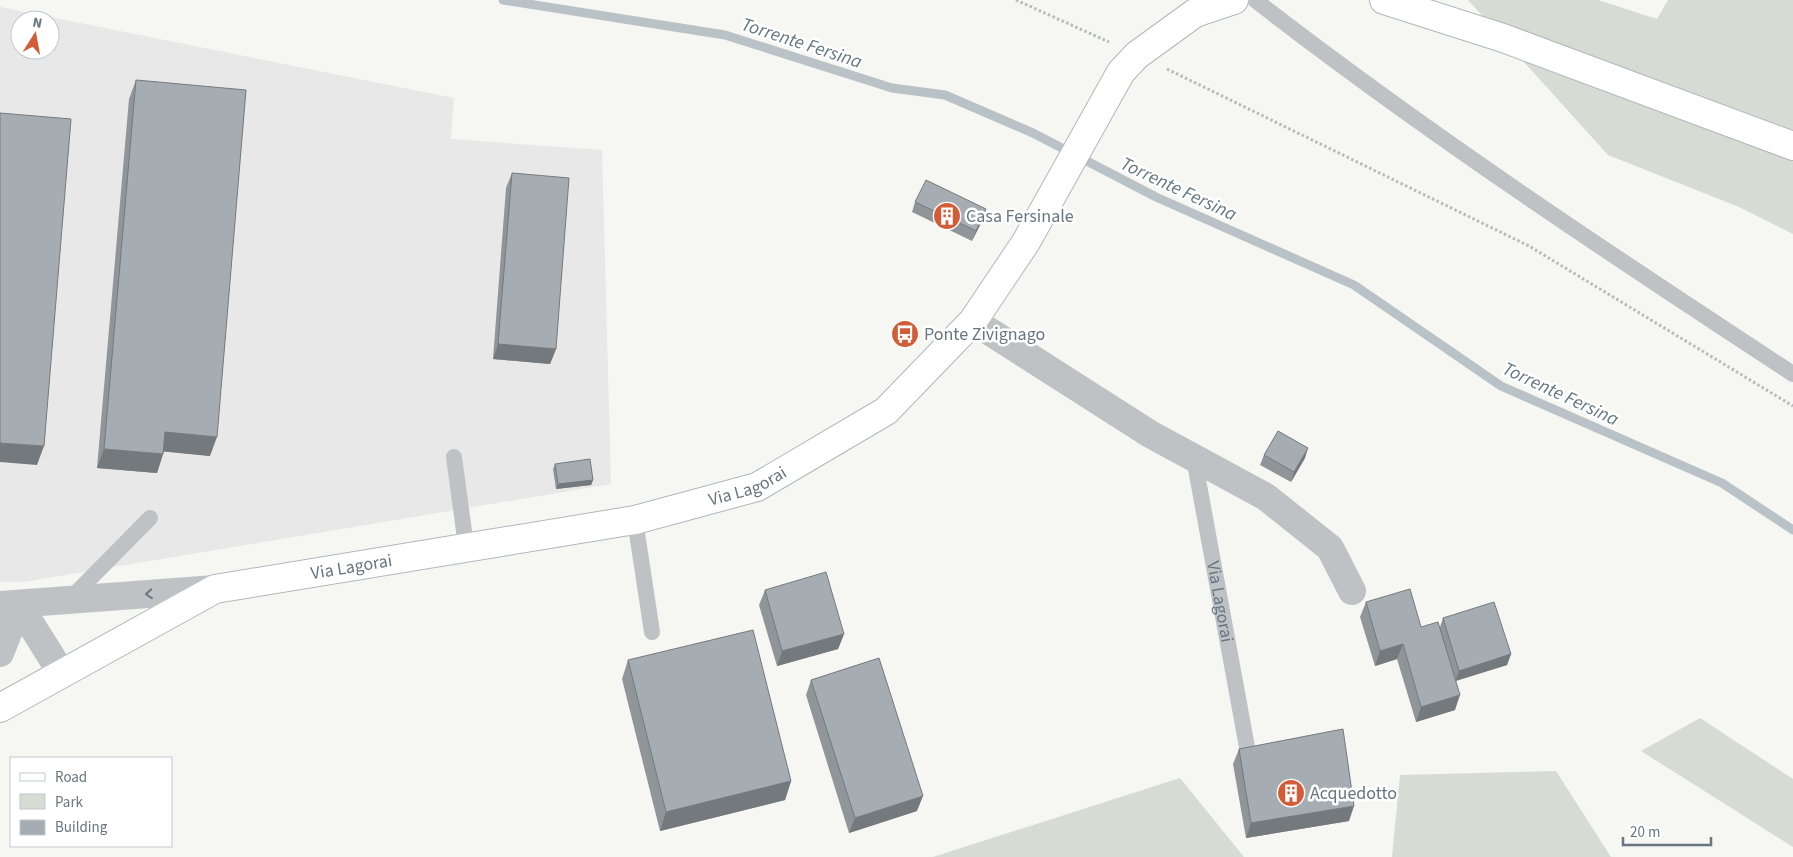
<svg xmlns="http://www.w3.org/2000/svg" width="1793" height="857" viewBox="0 0 1793 857" font-family="'Source Sans 3',sans-serif">
	<rect width="100%" height="100%" fill="#f6f6f3"/>
	<path fill="#e7e8e7" fill-rule="evenodd" d="M0,7L454,98L451,139L602,150L611,484L23,582H0ZM20,20H50V50H20Z"/>
	<path fill="#d6dbd3" d="M1468,0H1598L1657,19L1668,0H1793V234L1739,207L1608,155Z
		M1700,718L1793,779V847L1641,751Z
		M1556,771L1611,857H1392L1400,775Z
		M1180,778L1244,857H933Z"/>
	<g fill="none" stroke-linecap="round" stroke-linejoin="round">
		<path stroke="#b9c2c7" stroke-width="9" d="M503,0L725,35L892,88L945,95L1033,133L1156,197L1354,285L1501,386L1722,483L1793,530"/>
		<g stroke="#b3b7bb" stroke-width="30">
			<g id="secondary">
				<path d="M1384,0L1503,38L1793,146"/>
				<path id="s2" d="M0,708L215,589L635,520L757,487L886,411L973,321L1026,242L1121,72L1137,55L1195,13L1234,0"/>
			</g>
		</g>
		<path stroke="#b8bbbd" stroke-width="3" stroke-dasharray="2.5 2.5" stroke-linecap="butt" d="M1016,0L1109,42
			M1167,69L1529,246L1793,406"/>
		<g stroke="#bec2c5" stroke-width="16">
			<path d="M1255,0C1428,134 1610,254 1793,374"/>
			<path d="M454,457L466,546"/>
			<path id="s1" d="M1194,458L1247,747"/>
			<path d="M635,520L652,632"/>
			<path d="M68,601L150,518"/>
		</g>
		<path stroke="#bec2c5" stroke-width="28" d="M973,321L1150,434L1266,497L1330,548L1352,591
			M0,605L215,589
			M19,605L62,674
			M0,653L19,605"/>
		<use href="#secondary" stroke="#fff" stroke-width="28"/>
	</g>
	<path fill="#8f9599" d="M136,80L210,456L164,451L157,473L97,468L129,99Z
		M512,173L556,349L550,364L493,359L506,188Z
		M915,202L983,219L972,241L912,212Z
		M1264,455L1305,458L1291,482L1260,465Z
		M555,464L593,480L591,485L556,489L553,469Z
		M765,590L844,634L838,649L777,666L759,605Z
		M1366,602L1421,627H1440L1443,618L1511,654L1507,665L1456,681L1455,710L1416,722L1397,659L1375,666L1360,617Z
		M628,660L791,781L785,800L660,831L622,679Z
		M811,680L917,811L849,833L806,695Z
		M1239,749L1349,821L1246,838L1233,764Z"/>
	<path fill="#74797d" d="M986,209L983,219L972,241L976,231Z
		M498,344L556,349L550,364L493,359Z
		M165,432L217,437L210,456L158,451Z
		M0,443L44,446L37,465L0,462Z
		M1308,448L1305,458L1291,482L1294,472Z
		M104,449L163,454L157,473L97,468Z
		M593,480L591,485L556,489L558,484Z
		M844,634L838,649L777,666L782,651Z
		M1403,644L1397,659L1375,666L1380,651Z
		M1511,654L1507,665L1455,681L1459,671Z
		M1460,695L1455,710L1416,722L1421,707Z
		M791,781L785,800L660,831L666,812Z
		M923,796L917,811L849,833L855,818Z
		M1354,806L1349,821L1246,838L1251,823Z"/>
	<path fill="#a6adb2" stroke="#74797d" d="M136,80L246,90L217,437L165,432L163,454L104,449Z
		M0,113L71,119L44,446L0,443Z
		M512,173L569,178L556,349L498,344Z
		M926,180L986,209L976,231L915,202Z
		M1278,431L1308,448L1294,472L1264,455Z
		M590,459L593,480L558,484L555,464Z
		M826,572L844,634L782,651L765,590Z
		M1410,589L1421,627L1438,622L1460,695L1421,707L1403,644L1380,651L1366,602Z
		M1494,602L1511,654L1459,671L1443,618Z
		M753,630L791,781L666,812L628,660Z
		M879,658L923,796L855,818L811,680Z
		M1343,729L1354,806L1251,823L1239,749Z"/>
	<defs><path id="oneway-chevron" d="M-2-3.5L2.5 0L-2 3.5" fill="none" stroke-width="1.6" stroke-linecap="round" stroke-linejoin="round" transform="scale(1.25)"/></defs>
	<use stroke="#687681" href="#oneway-chevron" transform="translate(149 594) rotate(175)"/>
	<defs>
		<g id="building-disc" transform="scale(1.4375)"><circle r="9.5" fill="#d25c37" stroke="#fff"/><path d="M-4-6H4V6H1V3H-1V6H-4ZM-2.5-4.3h1.7v1.8h-1.7ZM.8-4.3h1.7v1.8H.8ZM-2.5-1h1.7V.8h-1.7ZM.8-1h1.7V.8H.8Z" fill="#fff"/></g>
		<g id="bus-disc" transform="scale(1.4375)"><circle r="9.5" fill="#d25c37" stroke="#fff"/><path d="M-5-6H5V4H4V6H2V4H-2V6H-4V4H-5ZM-3.5-4V0h7V-4ZM-3.5 1.2v1.5H-2V1.2ZM2 1.2v1.5H3.5V1.2Z" fill="#fff"/></g>
	</defs>
	<g fill-rule="evenodd">
		<use href="#building-disc" x="947" y="216"/>
		<use href="#bus-disc" x="905" y="334"/>
		<use href="#building-disc" x="1291" y="793"/>
	</g>
	<g text-anchor="middle" stroke-width="5" stroke-linejoin="round" paint-order="stroke">
		<g font-size="18" fill="#687681" stroke="#fff" text-anchor="start">
			<text x="966" y="222">Casa Fersinale</text>
			<text x="924" y="340">Ponte Zivignago</text>
			<text x="1310" y="799">Acquedotto</text>
		</g>
		<g font-size="18" fill="#687681" stroke="#fff">
			<text dy="6" stroke="none"><textPath href="#s2" startOffset="789">Via Lagorai</textPath></text>
			<text dy="6" stroke="none"><textPath href="#s2" startOffset="384">Via Lagorai</textPath></text>
			<text dy="6" stroke="none"><textPath href="#s1" startOffset="146">Via Lagorai</textPath></text>
		</g>
		<g font-size="19" font-style="italic" fill="#63777e" stroke="#fff">
			<text transform="translate(802 42) rotate(18)" y="7">Torrente Fersina</text>
			<text transform="translate(1179 188) rotate(25)" y="7">Torrente Fersina</text>
			<text transform="translate(1561 393) rotate(25)" y="7">Torrente Fersina</text>
		</g>
	</g>
	<rect x="10" y="757" width="162" height="90" fill="#ffffff" stroke="#c3c8cd"/>
	<rect x="20" y="773" width="25" height="8" fill="#ffffff" stroke="#c3c8cd"/>
	<text x="55" y="782" font-size="15" fill="#687681">Road</text>
	<rect x="20" y="794" width="25" height="15" fill="#d6dbd3" stroke="#c3c8cd"/>
	<text x="55" y="807" font-size="15" fill="#687681">Park</text>
	<rect x="20" y="820" width="25" height="15" fill="#a6adb2" stroke="#c3c8cd"/>
	<text x="55" y="832" font-size="15" fill="#687681">Building</text>
	<g transform="translate(35 35) rotate(11)"><circle r="24" fill="#ffffff" stroke="#c3c8cd"/>
	<path d="M0-4L9 19L0 12L-9 19Z" fill="#d25c37"/>
	<text y="-8" font-size="14" font-weight="bold" text-anchor="middle" fill="#687681">N</text>
	</g>
	<path d="M1623 837v8h88v-8" fill="none" stroke="#687681" stroke-width="2.5"/>
	<text x="1630" y="837" font-size="15" fill="#687681" stroke="#ffffff" stroke-width="4" paint-order="stroke">20 m</text>
</svg>
